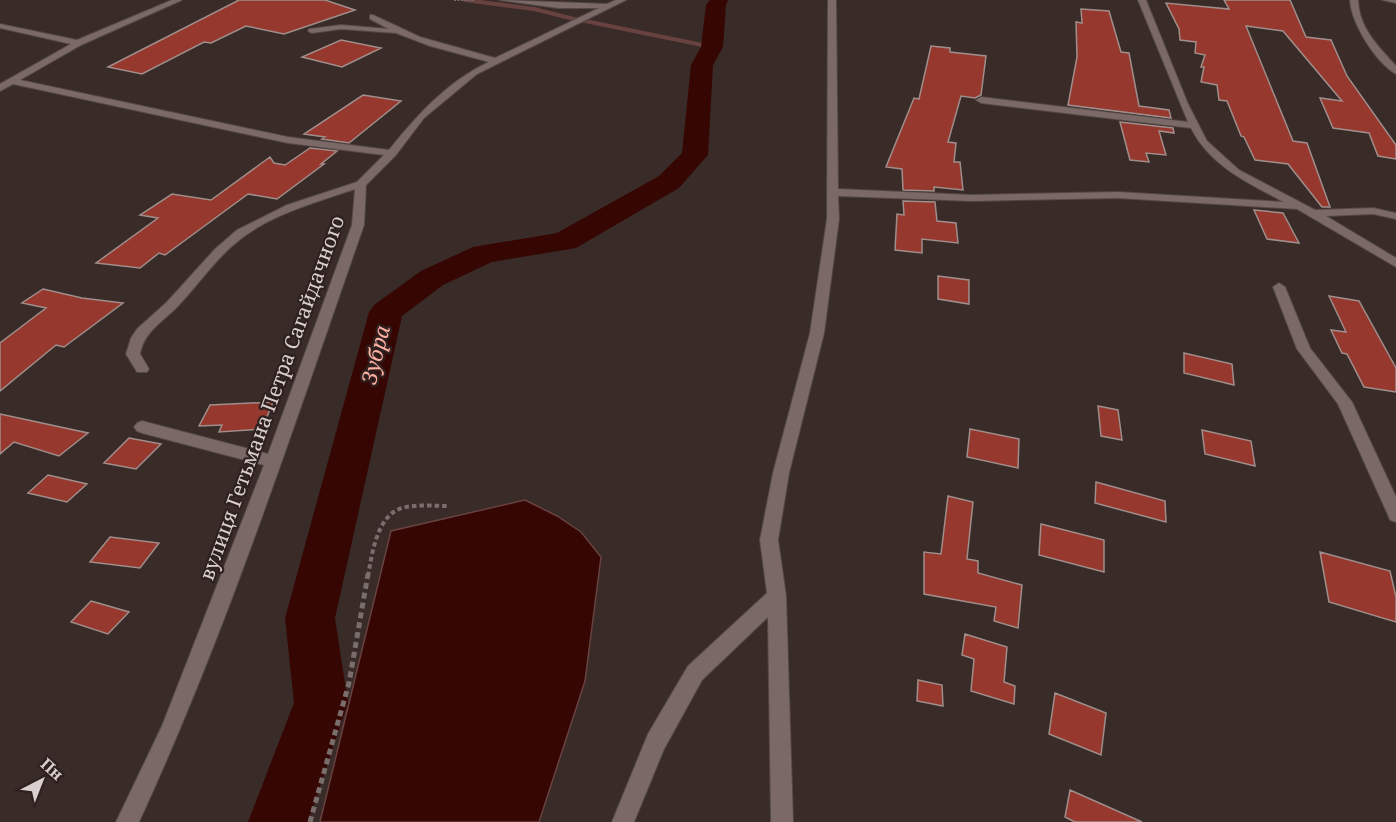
<svg xmlns="http://www.w3.org/2000/svg" width="1396" height="822" viewBox="0 0 1396 822" font-family="'Noto Serif',serif">
	<rect width="100%" height="100%" fill="#392b28"/>
	<path fill="#360603" stroke="#674240" stroke-width="1.5" d="M525,500L557,516L581,532L601,557L585,681L539,822H320L391,531Z"/>
	<g fill="none" stroke-linecap="round" stroke-linejoin="round">
		<path stroke="#674240" stroke-width="4" d="M465,0L534,9L578,20
			M585,21L712,47"/>
		<path fill="#360603" fill-rule="evenodd" d="M710,0H728L726,5L723,47L713,65L708,155L679,188L576,248L492,262L443,285L402,316L335,618L348,703L308,822H248L294,703L285,618L369,312L374,305L421,271L473,247L557,233L659,176L682,153L691,65L701,47L706,5Z"/>
	</g>
	<path fill="#96382d" stroke="#9f8e8b" stroke-width="1.5" d="M239,0H325L355,10L284,34L246,26L211,43L204,42L142,74L108,67Z
		M1224,0H1290L1306,37L1331,40L1347,76L1396,145V159L1378,156L1369,133L1333,128L1320,98L1342,101L1283,31L1246,26L1293,141L1307,143L1330,207H1322L1288,164L1255,160L1244,137L1241,136L1227,101L1219,100L1217,85L1201,82L1204,67H1201L1205,55L1195,53L1196,42L1180,40L1179,29L1166,3L1229,9Z
		M1081,9L1109,11L1121,52L1129,53L1139,106L1169,110L1171,118L1068,105L1077,57L1076,22L1082,23Z
		M341,40L381,48L342,67L302,57Z
		M931,46L950,48V52L986,56L981,95L975,98L961,96L948,142L956,143L954,162H960L963,190L934,187V191L903,190L902,169L886,167L914,98L919,99Z
		M363,95L401,101L349,143L322,139L325,137L304,134Z
		M1120,122L1173,128L1174,133L1159,131L1166,155L1146,153L1149,162L1130,160Z
		M310,148L337,151L321,164H324L277,199L248,194L165,255L159,253L140,268L96,263L158,218L140,215L172,194L211,200L270,157L274,163L285,165Z
		M903,201L935,202L937,221L956,223L958,243L922,239V253L895,250L897,214L904,215Z
		M1254,210L1283,213L1299,243L1267,239Z
		M938,276L969,280V304L938,299Z
		M43,289L82,298L123,303L64,347L56,345L0,391V343L46,308L22,303Z
		M1329,296L1359,301L1396,368V392L1364,387L1347,354L1342,353L1331,330L1346,332Z
		M1184,353L1232,364L1234,385L1184,373Z
		M273,402L262,429L219,432L222,425L199,426L210,405Z
		M1098,406L1118,410L1122,440L1101,436Z
		M0,414L88,433L59,456L14,442L0,454Z
		M970,429L1019,439L1018,468L967,457Z
		M1202,430L1251,441L1255,466L1205,454Z
		M129,438L161,444L136,469L104,463Z
		M48,475L87,484L67,502L28,493Z
		M1096,482L1165,501L1166,522L1095,503Z
		M948,496L973,502L967,559L978,561V573L1022,585L1018,628L994,621L996,607L924,594V552L941,554Z
		M1041,524L1104,540V572L1039,555Z
		M110,537L159,543L140,568L90,562Z
		M1320,552L1390,571L1396,597V622L1329,602Z
		M91,601L129,612L108,634L71,622Z
		M965,634L1007,647L1004,682L1015,686L1014,704L971,691L974,659L962,655Z
		M918,680L942,685L943,706L917,701Z
		M1055,693L1106,713L1101,755L1049,734Z
		M1070,790L1142,822H1075L1065,817Z"/>
	<g fill="none" stroke-linecap="round" stroke-linejoin="round">
		<g stroke="#544846" stroke-width="2">
			<path id="minor" d="M172,0H182L81,45L20,80L288,137L389,150C417,115 448,81 489,62L430,46L396,33L341,29L312,33L308,31L309,29L341,25L389,29L370,19V15H373L420,37L495,58L599,8H558L499,0L607,4L616,0H626L477,74L424,118L396,155L366,185L364,225C294,425 228,629 139,822H116L162,726L264,465L142,433L137,431L134,427L137,423L142,421L268,454L352,225L355,189C312,204 266,215 231,247C212,264 197,286 179,305C164,321 144,331 140,354L149,369L147,372H137L126,354L131,338L137,329L167,302L215,249L237,230L287,205L357,182L384,155L288,143L13,84L0,91V84L71,44L0,28V24L77,40Z
				M828,0H836L838,189L972,195L1118,192L1284,202C1248,183 1210,166 1191,128L981,103L976,100L981,97L1188,122L1138,0H1146L1188,104L1207,141L1239,170L1315,210L1373,208L1396,213V219L1373,214L1326,216L1396,258V267L1297,209L1118,198L972,201L838,196L839,219L824,333L789,473L778,540L786,596L793,822H771L768,617L702,680L664,749L634,822H612L648,734L688,666L767,593L760,540L773,473L810,333L827,219Z
				M1350,0H1358C1359,28 1378,46 1396,66V74C1376,63 1351,23 1350,0Z
				M1382,0H1396V3Z
				M1279,283L1285,287L1310,348L1352,402L1396,497V522L1390,520L1388,515L1338,404L1297,349L1273,287Z"/>
		</g>
		<path stroke="#7a6e6c" stroke-width="2" stroke-dasharray="2 1.5" stroke-linecap="butt" d="M454,0H474"/>
		<path stroke="#7a6e6c" stroke-width="4" stroke-dasharray="4.5 3" stroke-linecap="butt" d="M368,576C372,554 377,515 402,508C417,504 434,506 449,506"/>
		<path stroke="#7a6e6c" stroke-width="5" stroke-dasharray="6 4" stroke-linecap="butt" d="M310,822L349,683L368,574"/>
		<use href="#minor" fill="#7a6966" fill-rule="evenodd"/>
	</g>
	<g text-anchor="middle" stroke-width="4.5" stroke-linejoin="round" paint-order="stroke">
		<g font-size="20" fill="#d9cfce" stroke="#2f211f">
			<text transform="translate(272 398) rotate(-70)" y="7">вулиця Гетьмана Петра Сагайдачного</text>
		</g>
		<g font-size="21" font-style="italic" fill="#ffb0a3" stroke="#2f211f">
			<text transform="translate(376 355) rotate(-76)" y="7">Зубра</text>
		</g>
	</g>
	<g transform="translate(42 780) rotate(42)" stroke="#2f211f" stroke-width="4.5" paint-order="stroke">
	<path d="M0-4.5L10 22L0 15L-10 22Z" fill="#d9cfce"/>
	<text y="-9" font-size="16" font-weight="bold" text-anchor="middle" fill="#d9cfce">Пн</text>
	</g>
</svg>
